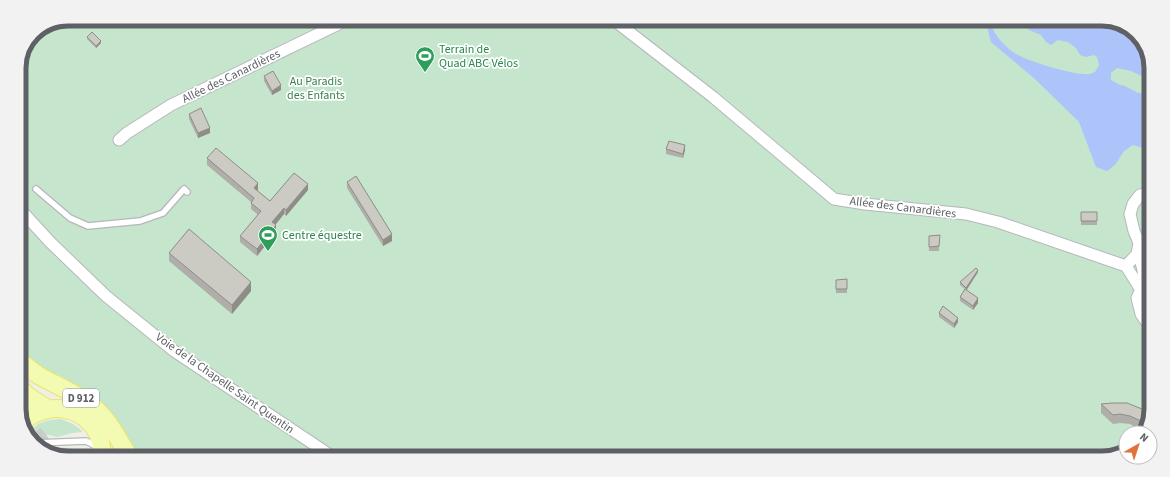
<svg xmlns="http://www.w3.org/2000/svg" width="1170" height="477" viewBox="0 0 1170 477" font-family="'Source Sans 3',sans-serif">
	<rect width="100%" height="100%" fill="#efefe7"/>
	<path fill="#c5e5cd" d="M69,19L1120,23L1141,39L1151,65L1147,427L1143,433H1126V451L1102,458L136,455L92,396L64,378L29,362L19,354V65L34,33Z
		M61,419L73,424L82,431V432L72,433L58,437L38,433L29,432C40,421 46,420 61,419Z
		M58,447L69,448L86,454H50L45,450Z"/>
	<path fill="#acc4fa" d="M986,22H991C992,34 1008,50 1018,55C1031,62 1075,76 1090,74C1090,74 1095,72 1095,72L1099,65L1097,57L1094,55L1086,57L1080,55L1076,48L1068,42L1058,40L1051,45L1046,42L1041,35L1029,30L1025,22L1120,23L1141,39L1151,65V88L1144,77L1131,71L1117,68L1111,73V80L1120,85L1125,86L1138,93H1143L1151,95L1150,150L1133,145L1124,151L1115,165L1107,171L1096,167L1079,122L1036,80L991,42Z"/>
	<g fill="none" stroke-linecap="round" stroke-linejoin="round">
		<path stroke="#cbcbc7" stroke-width="17" stroke-dasharray="17 8" stroke-linecap="butt" d="M19,413L50,454"/>
		<g stroke="#b7b7bc" stroke-width="8">
			<path id="lane" d="M36,189L70,218L88,226L140,221L163,213L184,189L187,192
				M35,443L86,441L98,447"/>
		</g>
		<g stroke="#b7b7bc" stroke-width="13">
			<path id="street" d="M615,21L713,97L834,199L865,204L966,214L998,222L1126,266
				M119,140L127,133L171,105L347,20
				M19,208L50,242L106,296L174,351L330,455
				M1137,254L1126,266L1141,290L1137,298L1141,314L1148,324
				M1137,254L1139,243L1134,231L1130,214L1133,204L1140,195L1150,193
				M1137,254C1144,267 1145,276 1141,290L1149,300"/>
		</g>
		<g stroke="#e9e665" stroke-width="19">
			<path id="primary" d="M19,360C27,367 35,374 43,378C60,387 77,394 91,405C108,418 117,437 128,455
				M19,387L28,396L48,409
				M23,422C53,394 102,412 102,454"/>
		</g>
		<use href="#lane" stroke="#fff" stroke-width="5.5"/>
		<use href="#street" stroke="#fff" stroke-width="11"/>
		<use href="#primary" stroke="#f3fab1" stroke-width="17"/>
	</g>
	<path fill="#afaea8" d="M87,37L101,43L96,48L87,39Z
		M264,76L281,90L272,95L264,81Z
		M189,114L210,133L198,138L189,119Z
		M666,149L685,150L683,158L666,154Z
		M207,158L258,190L257,191L270,201L308,190L286,216L284,214L275,225L276,232L257,256L240,242V236L258,215L251,209V202L207,165Z
		M347,182L392,241L383,246L347,188Z
		M1081,212H1097V225H1081Z
		M940,235L939,251H929V236Z
		M169,253L251,291L232,314L169,261Z
		M978,272L966,290L978,303L973,310L960,301V297L965,289L960,285V282Z
		M847,279V293H836V280Z
		M939,313L958,322L954,328L939,317Z
		M1101,404L1147,412V427L1144,432L1141,430L1130,424L1120,423L1113,424L1101,413Z"/>
	<path fill="#8e8d88" d="M101,41V43L96,48V46Z
		M281,85V90L272,95V91Z
		M210,128V133L198,138V133Z
		M685,145V150L683,158V154Z
		M258,183V190L254,195V188Z
		M308,184V190L286,216V210Z
		M284,208V214L272,229V222Z
		M276,225V232L257,256V249Z
		M392,234V241L383,246V240Z
		M978,270V272L966,291V288Z
		M251,282V291L232,314V305Z
		M978,298V303L973,310V306Z
		M958,318V322L954,328V324Z"/>
	<path fill="#cbcac3" stroke="#8e8d88" d="M92,32L101,41L96,46L87,37Z
		M273,71L281,85L272,91L264,76Z
		M201,108L210,128L198,133L189,114Z
		M669,141L685,145L683,154L666,149Z
		M216,148L258,183L254,188L270,201L294,173L308,184L286,210L284,208L272,222L276,225L257,249L240,236L261,211L251,203L254,198L207,158Z
		M356,176L392,234L383,240L347,182Z
		M1081,212H1097V221H1081Z
		M189,229L251,282L232,305L169,253Z
		M940,235L939,246L929,247V236Z
		M976,268L978,270L966,288L960,282Z
		M847,279V289H836V280Z
		M965,289L978,298L973,306L960,297Z
		M943,306L958,318L954,324L939,313Z
		M1112,403H1127L1142,409L1147,412V427L1141,421L1130,416L1120,414L1113,415L1101,404Z"/>
	<defs>
		<g id="stadium-pin" transform="scale(1)"><path d="M0 17L-7.5 6A9.5 9.5 0 1 1 7.5 6Z" fill="#2e9e5b" stroke="#fff"/><path d="M0-5a6.5 5 0 1 0 0 10a6.5 5 0 1 0 0-10ZM-3.5-1.8h7v3.6h-7Z" fill="#fff"/></g>
	</defs>
	<g fill-rule="evenodd">
		<use href="#stadium-pin" x="425" y="56"/>
		<use href="#stadium-pin" x="268" y="235"/>
	</g>
	<g text-anchor="middle" stroke-width="3.5" stroke-linejoin="round" paint-order="stroke">
		<rect fill="#fff" stroke="#8e9094" stroke-width="1" x="63" y="389" width="36" height="18" rx="3"/>
		<g font-size="11" font-weight="bold" fill="#5e6066">
			<text x="81" y="402">D 912</text>
		</g>
		<g font-size="12" fill="#27864d" stroke="#fff" text-anchor="start">
			<text x="439" y="53">Terrain de<tspan x="439" dy="14">Quad ABC Vélos</tspan></text>
			<text x="282" y="239">Centre équestre</text>
		</g>
		<g font-size="12" fill="#5e6066" stroke="#fff">
			<text transform="translate(231 76) rotate(-26)" y="4">Allée des Canardières</text>
			<text transform="translate(903 207) rotate(7)" y="4">Allée des Canardières</text>
			<text transform="translate(225 383) rotate(35)" y="4">Voie de la Chapelle Saint Quentin</text>
		</g>
		<g font-size="12" fill="#3a8150" stroke="#fff">
			<text x="316" y="85">Au Paradis<tspan x="316" dy="14">des Enfants</tspan></text>
		</g>
	</g>
	<path d="M0 0H1170V477H0ZM68 26H1102A42 42 0 0 1 1144 68V409A42 42 0 0 1 1102 451H68A42 42 0 0 1 26 409V68A42 42 0 0 1 68 26Z" fill="#f2f2f3" fill-rule="evenodd"/>
	<path fill="none" stroke="#5e6066" stroke-width="5" d="M68 26H1102A42 42 0 0 1 1144 68V409A42 42 0 0 1 1102 451H68A42 42 0 0 1 26 409V68A42 42 0 0 1 68 26Z"/>
	<g transform="translate(1138 445) rotate(39)"><circle r="19" fill="#ffffff" stroke="#bfbfc2"/>
	<path d="M0-3L7 15L0 10L-7 15Z" fill="#df733c"/>
	<text y="-6" font-size="11" font-weight="bold" text-anchor="middle" fill="#5e6066">N</text>
	</g>
</svg>
